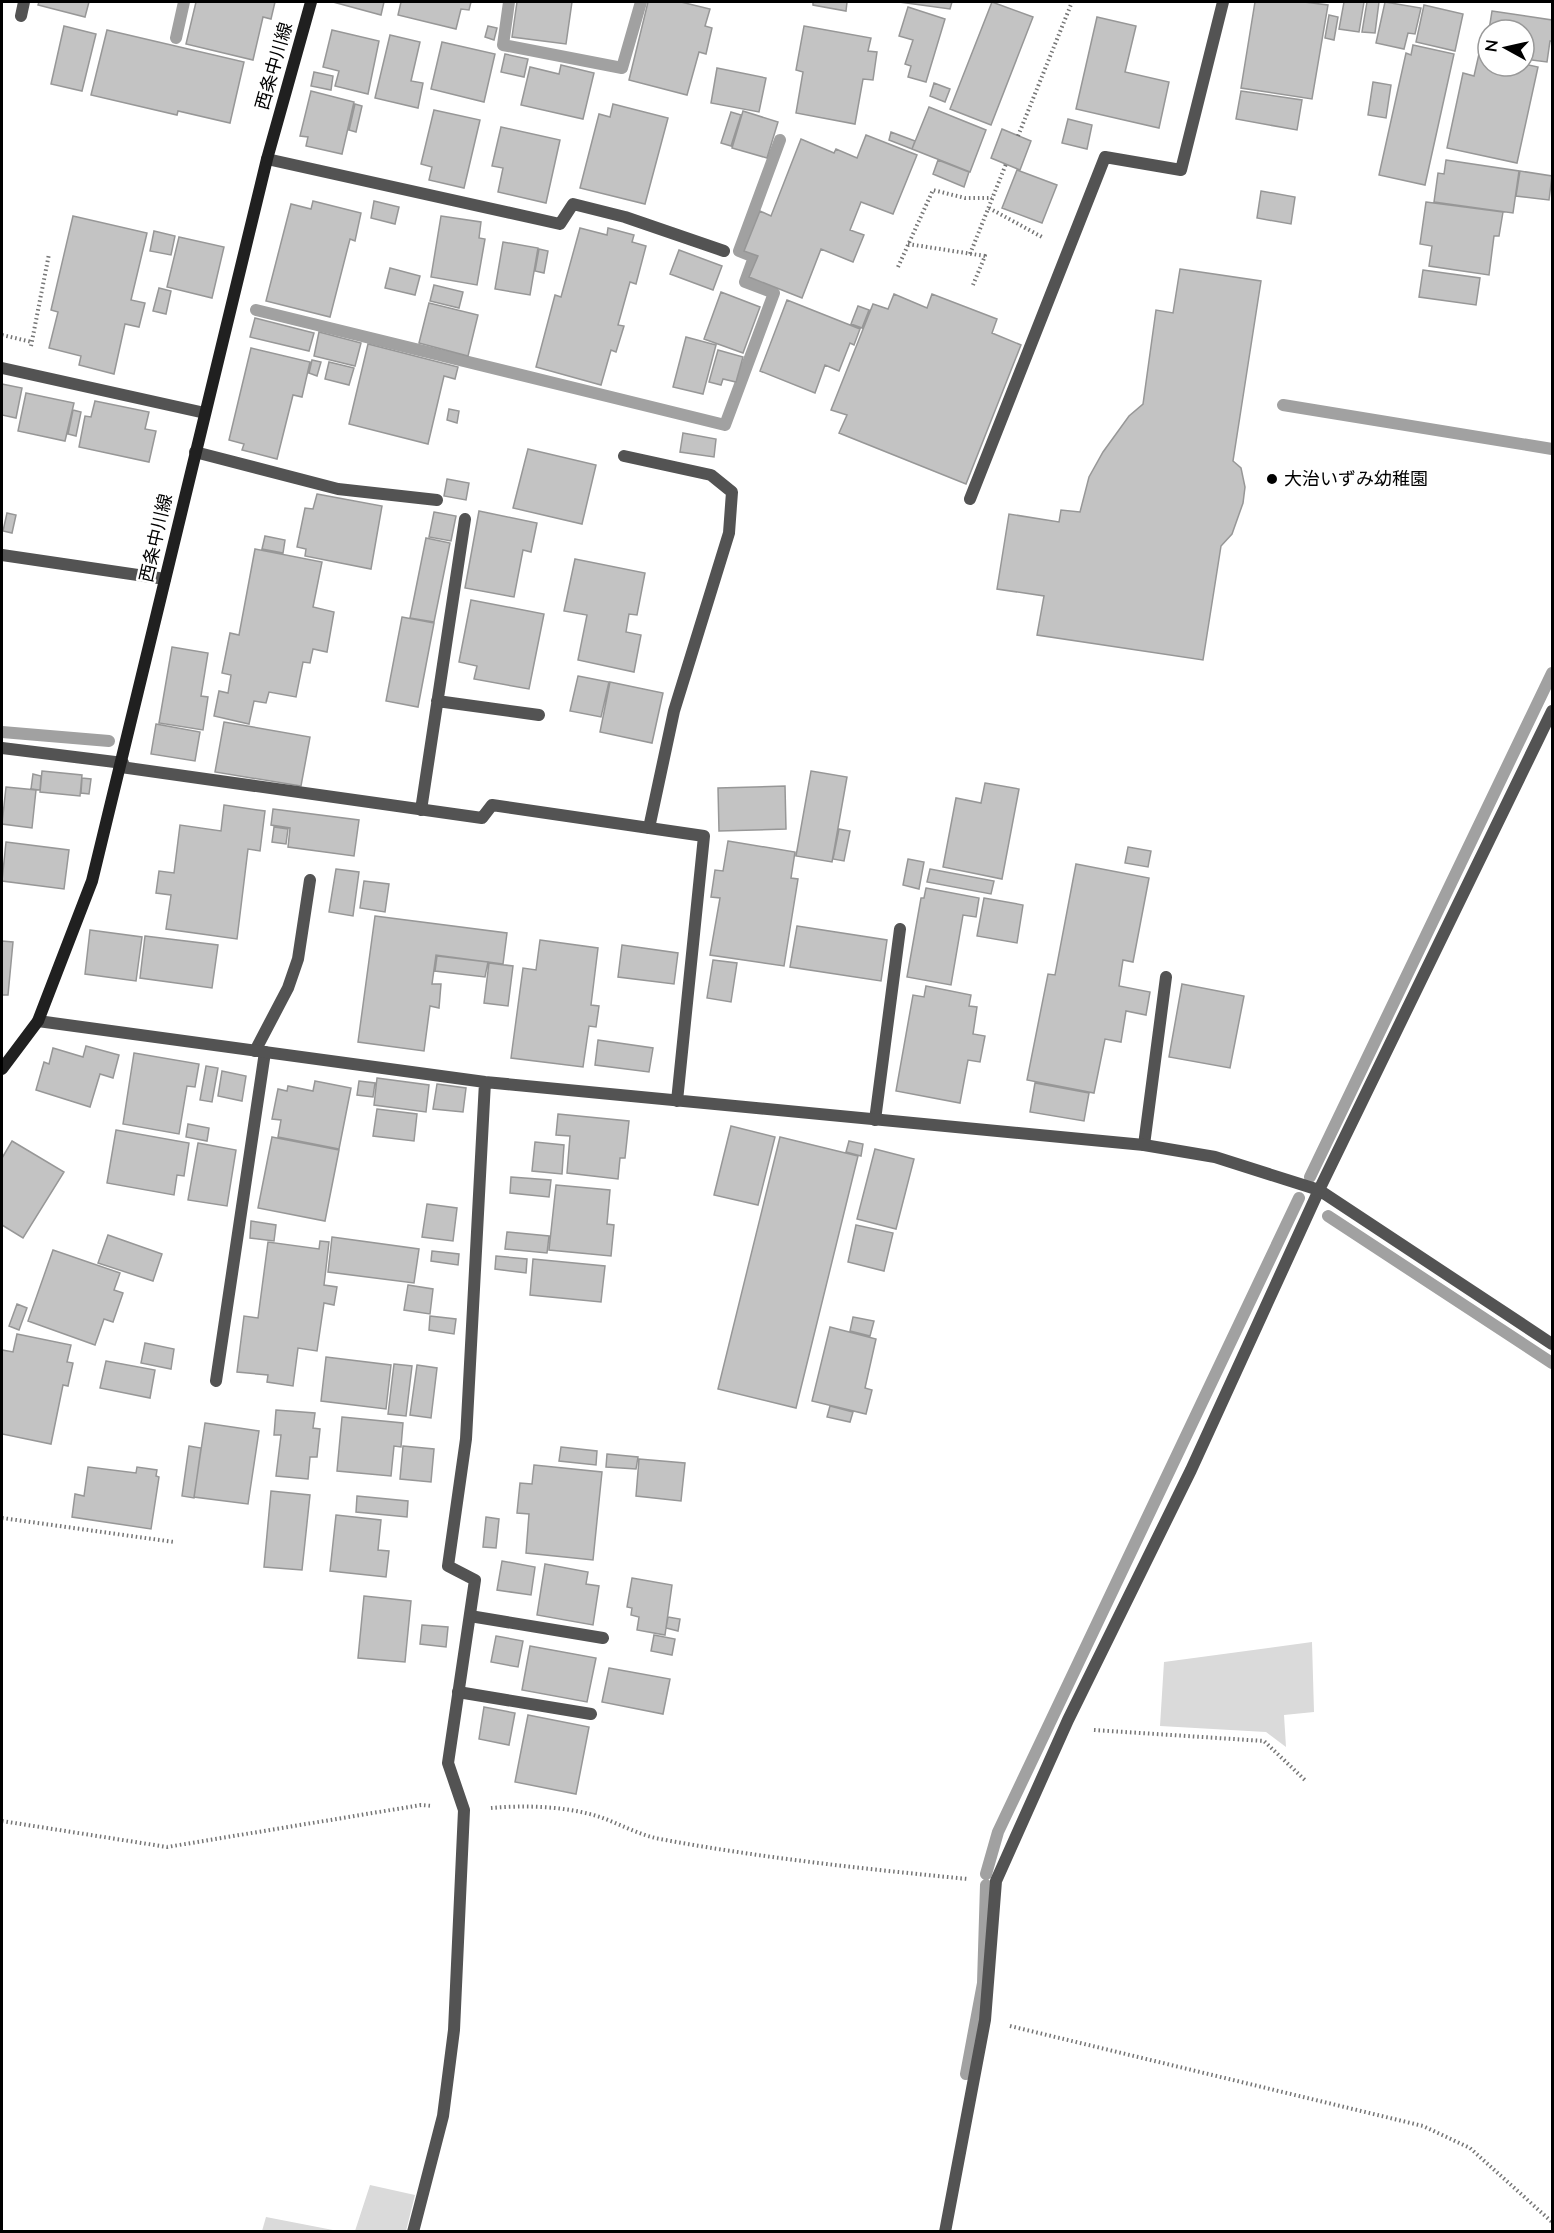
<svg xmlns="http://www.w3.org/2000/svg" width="1554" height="2233" viewBox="0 0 1554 2233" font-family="Lato,'Noto Sans JP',sans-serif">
	<rect width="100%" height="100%" fill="#fff"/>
	<path fill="#dadada" d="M1312,1642L1314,1712L1284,1715L1286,1747L1266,1732L1160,1726L1164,1662Z
		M370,2185L415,2195L406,2231H355Z
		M266,2217L338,2231H262Z"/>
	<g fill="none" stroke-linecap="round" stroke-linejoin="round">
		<path stroke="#a1a1a1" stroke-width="12" d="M509,2L503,45L622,68L641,2
			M176,38L184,2
			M256,310L725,425L774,293L745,282L754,257L739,251L780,140
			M1283,405L1552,449
			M2,732L109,741
			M1310,1177L1552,673
			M1328,1216L1552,1363
			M986,1874L998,1832L1299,1198
			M966,2074L983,1983L986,1885"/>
	</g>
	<path fill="#c3c3c3" stroke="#979797" stroke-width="1.5" d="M39,2H89L85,17L38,5Z
		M196,2H275L271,19L263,17L253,60L186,44Z
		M333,2H384L381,15Z
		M401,2H471L469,10L461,9L456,29L398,15Z
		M517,2H572L566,44L512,37Z
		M648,2H681L710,9L705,26L712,28L706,54L699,52L687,95L629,80Z
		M813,2H847L846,11L813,5Z
		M899,2H952L950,9Z
		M992,2L1033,17L991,125L950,109Z
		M1255,2H1304L1328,5L1312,99L1241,88Z
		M1344,2H1364L1359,32L1339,29Z
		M1367,2H1379L1375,33L1362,32Z
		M1385,2L1421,8L1415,34L1408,33L1404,49L1376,43Z
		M1424,5L1463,14L1455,51L1416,42Z
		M908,7L945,19L926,82L908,77L911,66L905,64L913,40L899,36Z
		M1492,11L1552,20V41H1550L1547,62L1524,59V30H1489Z
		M1329,15L1338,17L1334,40L1325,38Z
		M1097,17L1136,26L1125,72L1169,82L1159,128L1076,109Z
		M64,26L96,34L82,91L51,84Z
		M488,26L497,28L494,40L485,37Z
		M804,26L871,38L868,51L877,52L873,80L863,79L855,124L796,113L803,72L796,70Z
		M107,30L244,62L230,123L178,111L177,115L91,95Z
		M332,30L379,41L368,94L335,86L339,71L323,67Z
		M390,35L420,42L411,81L423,83L418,108L375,98Z
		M442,42L495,54L484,102L431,89Z
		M1413,45L1454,54L1425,185L1379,175L1406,53L1411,55Z
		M505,54L528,59L524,77L501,72Z
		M1479,54L1488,56V66H1524V64L1538,67L1517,163L1447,148L1463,73L1474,76Z
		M561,65L594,73L583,119L521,105L530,67L559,74Z
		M717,68L766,78L759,112L711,103Z
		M314,72L333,76L331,90L311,86Z
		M1373,82L1391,85L1386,118L1368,115Z
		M934,83L950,89L945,102L930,96Z
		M311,91L354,102L342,154L306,146L308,137L300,136Z
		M1241,91L1302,100L1297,130L1236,119Z
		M355,104L362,106L356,132L349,130Z
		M613,104L668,118L645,204L580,188L599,114L610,117Z
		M929,107L986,130L970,172L912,149Z
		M434,110L480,120L464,188L429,180L432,167L421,164Z
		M743,111L778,122L767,158L732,148Z
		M731,112L741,115L731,146L721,143Z
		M1068,119L1092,125L1087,149L1062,143Z
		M501,127L560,140L546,203L498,192L503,168L492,166Z
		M1002,129L1031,141L1020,170L991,158Z
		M891,132L915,141L912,149L889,140Z
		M866,135L917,155L893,214L861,202L850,230L864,235L853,262L821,249L802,298L749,277L758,256L744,251L760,211L771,216L801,139L834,153L836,149L857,158Z
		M938,160L969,172L964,187L933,174Z
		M1446,160L1519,171L1513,213L1434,202L1438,173L1444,174Z
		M1017,170L1057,185L1042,223L1002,208Z
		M1520,171L1552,176L1549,200L1516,196Z
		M1261,191L1295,197L1291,224L1257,218Z
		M313,201L361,213L355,241L350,239L330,317L266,301L291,204L311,209Z
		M374,201L399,207L395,224L371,218Z
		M1426,202L1503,212L1499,236H1494L1489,275L1429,266L1432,246L1420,244Z
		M73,216L147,233L131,300L145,303L139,327L125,324L114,374L79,365L81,356L49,348L58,312L51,310Z
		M441,216L481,222L479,238L485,239L477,285L431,277Z
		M580,228L607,235L608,228L634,235L632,242L646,246L636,284L630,282L618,325L624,326L616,352L611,350L601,385L536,367L555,295L561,297Z
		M154,231L175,236L171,255L150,251Z
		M179,237L224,247L212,298L167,287Z
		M503,242L538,248L530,295L495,289Z
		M539,249L548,251L544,273L535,271Z
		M679,250L722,266L713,290L670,274Z
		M390,268L420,276L415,295L385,288Z
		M1180,269L1261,281L1233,461L1241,468L1245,487L1243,503L1232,534L1221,546L1203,660L1037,635L1044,596L997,589L1009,514L1059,522L1061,510L1080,512L1089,477L1103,452L1129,416L1143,404L1156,310L1173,313Z
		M1423,270L1480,278L1476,305L1419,297Z
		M434,285L463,292L459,308L430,301Z
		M159,288L171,291L166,314L153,311Z
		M721,292L760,307L743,353L704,339Z
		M894,294L927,308L932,294L997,319L992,333L1021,345L966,484L839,433L847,415L831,410L873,304L888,309Z
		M787,300L860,329L854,345L850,343L839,371L825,365L815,393L760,371Z
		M429,303L478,315L468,356L419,343Z
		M858,306L869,310L862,328L851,324Z
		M255,318L314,333L309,351L250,337Z
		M319,332L361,343L355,366L314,356Z
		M686,337L716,345L703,394L673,387Z
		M368,344L458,367L455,379L444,376L428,444L349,424Z
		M251,348L310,362L302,397L293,395L277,459L242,450L244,444L229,440Z
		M718,350L743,357L736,382L723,379L721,385L709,382Z
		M312,360L321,362L317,376L309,373Z
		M329,362L354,368L349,385L325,379Z
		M2,384L22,388L16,418L2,415Z
		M26,393L74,403L65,441L18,431Z
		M95,401L149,412L145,429L156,431L149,462L79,447L85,416L91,417Z
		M449,409L459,411L457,423L447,420Z
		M73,410L81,412L76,436L68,434Z
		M683,433L716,439L714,457L680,452Z
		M528,449L596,465L582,524L513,508Z
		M447,479L469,483L466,500L444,496Z
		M317,494L382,506L371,569L305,556L306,549L297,547L305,508L313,509Z
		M479,511L537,523L531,552L523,550L514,597L465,588Z
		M434,512L456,516L451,541L429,537Z
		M7,513L16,515L12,533L3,531Z
		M265,536L285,540L283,553L262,549Z
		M426,538L450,543L434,622L410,618Z
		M255,549L322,562L313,607L334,612L327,652L313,649L310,663L303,662L296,697L269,692L266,703L254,701L249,724L214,716L219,691L228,693L231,675L222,673L230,633L239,635Z
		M575,559L645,573L637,615L629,614L626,632L641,635L634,672L578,660L587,615L564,611Z
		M471,600L544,614L529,689L474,679L477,666L459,662Z
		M402,617L434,623L418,707L386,701Z
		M172,647L208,653L201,696L208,697L203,730L159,723Z
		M578,676L609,682L601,717L570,711Z
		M610,682L663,693L652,743L600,732Z
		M224,722L310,737L301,786L215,772Z
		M156,724L200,732L195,761L151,754Z
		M42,771L82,775L80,796L40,792Z
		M811,771L847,777L832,862L796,856Z
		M33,774L41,776L40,790L31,789Z
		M82,778L91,779L89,794L81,793Z
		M985,783L1019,789L1002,879L943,867L956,798L981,803Z
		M785,786L786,829L719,831L718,788Z
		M6,787L36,790L32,828L2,824Z
		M224,805L265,811L260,851L248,849L237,939L166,929L171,895L156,893L159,871L174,873L180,825L221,831Z
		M273,809L359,820L354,856L288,847L290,828L271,825Z
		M274,827L288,829L286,844L272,842Z
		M839,829L850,831L844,861L833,859Z
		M728,841L795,852L791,878L798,879L784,966L710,955L720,898L711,897L715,870L723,871Z
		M6,842L69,850L64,889L2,881Z
		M1128,847L1151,851L1148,867L1125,863Z
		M908,859L924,862L919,889L903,885Z
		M1076,864L1149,878L1133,962L1123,960L1119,986L1150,992L1146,1015L1126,1011L1121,1042L1105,1039L1094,1093L1027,1080L1048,974L1055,975Z
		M336,869L359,872L353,916L329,912Z
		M930,869L994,881L991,894L927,882Z
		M364,881L389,884L385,912L360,908Z
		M926,888L979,898L976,917L963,915L951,985L907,977L921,898H924Z
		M984,898L1023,905L1017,943L977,936Z
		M375,916L507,933L503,964L436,955L432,984H441L439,1008L430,1006L424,1051L358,1042Z
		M797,926L887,940L881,981L790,967Z
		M90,930L142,937L136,981L85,974Z
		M145,936L218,945L212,988L140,978Z
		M540,940L598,948L591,1005L599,1006L596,1027L589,1026L583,1067L511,1058L523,968L536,970Z
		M2,941L13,942L8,995H2Z
		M622,945L678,953L674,984L618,977Z
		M437,956L488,962L485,977L435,971Z
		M713,960L737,963L731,1002L707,998Z
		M489,963L513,966L508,1006L484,1003Z
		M1182,984L1244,996L1230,1068L1169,1057Z
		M926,986L971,995L969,1006L977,1007L973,1034L985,1036L980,1062L968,1060L960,1103L896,1091L913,995L924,997Z
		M598,1040L653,1048L649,1072L595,1065Z
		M86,1046L119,1055L113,1078L100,1074L90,1107L36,1090L44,1062L49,1064L53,1048L83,1057Z
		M134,1053L199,1064L195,1087L187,1086L179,1134L123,1124Z
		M206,1066L218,1068L212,1102L200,1100Z
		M222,1071L246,1076L242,1101L218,1096Z
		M377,1078L429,1085L426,1112L374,1105Z
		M315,1081L351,1088L339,1149L278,1137L281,1120L272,1119L278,1089L287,1091L288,1086L313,1091Z
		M359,1081L375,1083L373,1097L357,1095Z
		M1035,1083L1089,1093L1084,1121L1030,1112Z
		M437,1084L466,1088L463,1112L433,1109Z
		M377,1109L417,1114L414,1141L373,1136Z
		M558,1114L629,1121L625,1158H620L618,1179L567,1173L570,1136L556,1135Z
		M188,1124L209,1128L207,1141L186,1137Z
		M731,1126L775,1137L758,1205L714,1195Z
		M116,1130L189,1143L184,1176L177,1175L174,1195L107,1183Z
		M272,1137L339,1150L325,1221L258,1208Z
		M780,1137L858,1156L796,1408L718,1389Z
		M12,1141L64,1172L23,1238L2,1225V1158Z
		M849,1141L863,1144L861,1156L846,1152Z
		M535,1142L564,1145L562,1174L532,1171Z
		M198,1143L236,1150L227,1206L188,1200Z
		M875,1149L914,1159L896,1229L857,1219Z
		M511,1177L551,1180L549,1197L510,1193Z
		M556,1185L610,1190L607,1224L614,1225L611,1256L549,1250Z
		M427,1204L457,1208L453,1241L422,1237Z
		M251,1221L276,1225L274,1241L250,1238Z
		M856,1225L893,1233L884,1271L848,1262Z
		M507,1232L549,1236L547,1253L505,1249Z
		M108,1235L162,1254L153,1281L98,1263Z
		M332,1237L419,1249L414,1283L328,1272Z
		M320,1241L329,1242L324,1285L337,1287L334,1305L324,1303L317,1351L298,1348L293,1386L267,1382L268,1375L237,1372L244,1316L258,1318L268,1242L319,1249Z
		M53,1250L120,1273L114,1290L123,1293L113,1322L104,1319L95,1345L28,1321Z
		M432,1251L459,1254L458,1265L431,1261Z
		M496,1256L527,1259L526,1273L495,1269Z
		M533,1259L605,1266L601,1302L530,1295Z
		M408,1285L433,1289L430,1314L404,1310Z
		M17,1304L27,1308L19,1330L9,1326Z
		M430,1316L456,1319L454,1334L429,1330Z
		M853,1317L874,1321L870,1336L850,1331Z
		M830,1327L876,1339L865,1388L872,1390L866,1414L812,1401Z
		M17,1334L71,1345L67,1362L73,1363L68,1386L63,1385L51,1444L2,1434V1350L13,1352Z
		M145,1343L174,1349L171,1369L141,1363Z
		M326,1357L391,1365L386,1409L321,1401Z
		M106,1361L155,1370L150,1398L100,1388Z
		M394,1364L412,1366L406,1416L388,1414Z
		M417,1365L437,1368L431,1418L410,1415Z
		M830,1406L853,1412L850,1422L827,1417Z
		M276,1410L315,1413L313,1428L320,1429L317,1457H310L308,1479L276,1476L281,1435H274Z
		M342,1417L403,1423L401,1447L394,1446L391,1476L337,1471Z
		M205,1423L259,1431L248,1504L194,1497Z
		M189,1446L201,1448L194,1498L182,1496Z
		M403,1446L434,1449L431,1482L400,1479Z
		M561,1447L597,1451L596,1465L559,1461Z
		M607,1454L638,1457L636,1469L606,1467Z
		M639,1459L685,1463L681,1501L636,1496Z
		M534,1465L602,1472L593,1560L526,1553L529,1514L517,1513L520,1483L532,1484Z
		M88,1467L136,1473L137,1467L157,1470L156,1476L159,1477L151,1529L72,1517L75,1494L84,1496Z
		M271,1491L310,1495L302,1570L264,1567Z
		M357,1496L408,1501L407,1517L356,1512Z
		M336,1515L381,1520L378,1550L389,1551L386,1577L330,1571Z
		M486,1517L499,1519L496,1548L483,1547Z
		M502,1561L535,1567L531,1595L497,1590Z
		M545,1564L588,1572L586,1584L599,1586L593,1625L537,1615Z
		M632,1578L672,1585L665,1635L637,1630L639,1617L631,1615L632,1608L627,1607Z
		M364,1596L411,1601L405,1662L358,1658Z
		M668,1617L680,1619L678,1631L666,1628Z
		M422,1625L448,1627L446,1647L420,1644Z
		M654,1635L675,1639L672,1655L651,1651Z
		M496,1636L523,1641L518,1667L491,1662Z
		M530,1646L596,1658L587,1702L522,1690Z
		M609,1668L670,1679L663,1714L602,1702Z
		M484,1707L515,1713L509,1745L479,1739Z
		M528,1715L589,1727L576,1794L515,1782Z"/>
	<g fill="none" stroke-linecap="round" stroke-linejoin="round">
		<path stroke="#757575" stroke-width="4" stroke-dasharray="1.5 3" stroke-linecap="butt" d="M1018,136L1072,2
			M989,208L1042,237
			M908,244L985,256L973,285
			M970,254L1006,164
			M898,267L933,190L965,198H992
			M2,335L32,342
			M31,346L49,254
			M2,1518L174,1542
			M1094,1730L1264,1741L1306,1781
			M491,1808C526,1805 566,1806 600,1817C620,1824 639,1835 660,1839C762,1858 865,1869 968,1879
			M2,1821L167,1847L421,1805L433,1806
			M1010,2026L1423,2126L1470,2148L1552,2222"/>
		<path stroke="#535353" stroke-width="12" d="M21,16L24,2
			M267,159L560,224L573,204L625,217L724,251
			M2,368L205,413
			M195,452L338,489L437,500
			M624,456L711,475L732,492L729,533L674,711L649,828
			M970,499L1105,157L1181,170L1223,2
			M2,555L165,579
			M437,701L539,715
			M2,748L123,763
			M421,810L465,519
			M255,1051L288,988L298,959L310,880
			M875,1120L900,929
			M1144,1145L1166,977
			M216,1381L265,1052
			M470,1616L603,1638
			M458,1692L591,1714"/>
		<path stroke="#535353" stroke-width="12" d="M121,767L482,818L492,805L704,836L677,1101
			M38,1021L485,1082L1144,1145L1215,1157L1319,1190L1552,1344
			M413,2232L443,2116L454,2030L464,1810L448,1763L475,1580L448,1566L466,1439L485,1082
			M945,2232L985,2020L996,1881L1068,1720L1191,1470L1319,1190L1552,711"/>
		<path stroke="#202020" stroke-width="12" d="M2,1069L38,1021L92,881L267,159L311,2"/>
	</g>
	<circle fill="#000" stroke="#fff" stroke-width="2" cx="1272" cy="479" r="6"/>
	<g text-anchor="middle" stroke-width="5" stroke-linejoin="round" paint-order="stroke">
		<g font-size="18" fill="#000" stroke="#fff">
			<text transform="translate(274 66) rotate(-74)" y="6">西条中川線</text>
			<text transform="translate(156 538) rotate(-77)" y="6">西条中川線</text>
		</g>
		<g font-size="18" fill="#000" stroke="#fff" text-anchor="start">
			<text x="1284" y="485">大治いずみ幼稚園</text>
		</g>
	</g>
	<rect width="1554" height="2233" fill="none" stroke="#000000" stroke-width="6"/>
	<g transform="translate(1506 48) rotate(278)"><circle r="28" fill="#ffffff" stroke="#999999" stroke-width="1.5"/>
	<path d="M0-4.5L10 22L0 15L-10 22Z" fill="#000000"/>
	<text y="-9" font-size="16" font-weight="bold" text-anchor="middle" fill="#000000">N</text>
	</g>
</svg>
